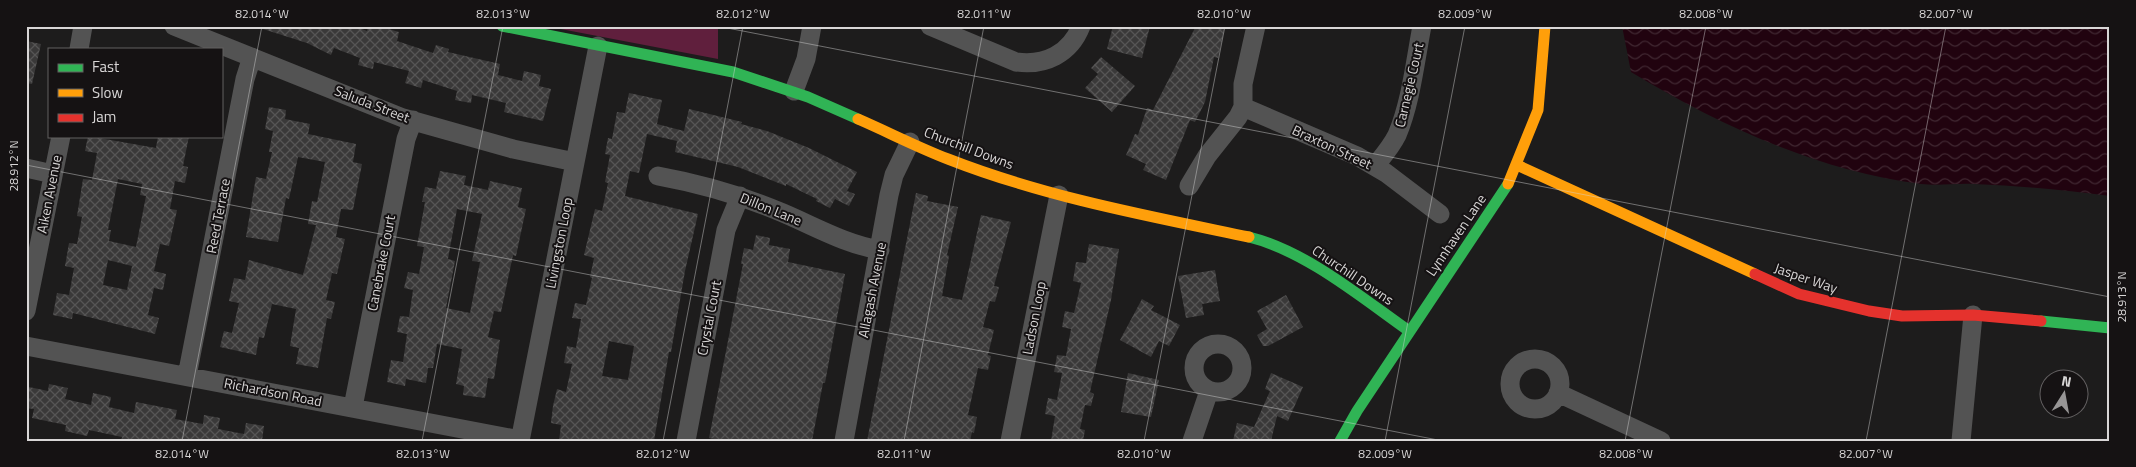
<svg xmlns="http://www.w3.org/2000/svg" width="2136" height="467" viewBox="0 0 2136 467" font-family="'Titillium Web',sans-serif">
	<defs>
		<pattern id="water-waves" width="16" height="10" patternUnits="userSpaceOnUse" patternTransform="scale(1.25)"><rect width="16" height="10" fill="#21030f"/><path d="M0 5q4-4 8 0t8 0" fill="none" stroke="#402731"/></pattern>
		<pattern id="building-cross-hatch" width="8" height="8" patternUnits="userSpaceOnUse" patternTransform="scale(1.25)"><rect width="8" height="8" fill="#3a3939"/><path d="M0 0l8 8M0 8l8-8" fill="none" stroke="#565555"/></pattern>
	</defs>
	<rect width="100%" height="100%" fill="#1d1c1c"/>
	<path fill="#601f3d" d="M545,26H718V59Z"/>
	<path fill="url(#water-waves)" d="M1622,26H2110V196C2065,190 2020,186 1974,184C1957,183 1939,186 1921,184C1818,171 1719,125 1631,72Z"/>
	<path fill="url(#building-cross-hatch)" fill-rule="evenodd" d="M264,26H355L367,31L368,26H378L399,32L397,41L433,53L436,45L449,49L448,52L500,64L498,75L522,81L524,71L541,75L539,86L551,89L543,121L504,112L506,103L472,95L471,103L455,100L457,91L423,80L421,88L405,83L409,71L374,62L373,69L358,65L360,58L334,48L331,55L307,43L263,29Z
		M1113,26H1150L1142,58L1107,49Z
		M1196,26H1225L1218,58L1214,57L1205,102L1195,122L1190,120L1166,180L1143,170L1146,164L1126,155L1135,134L1138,135L1147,108L1153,110Z
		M26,41L41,44L32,84L26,83Z
		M1101,57L1135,86L1112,112L1085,88L1098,74L1091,68Z
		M629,93L662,100L657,124L684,131L689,109L742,122L741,124L767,131L809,148L857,172L847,191L855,194L849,206L835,199L830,208L816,201L817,199L786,184V186L738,167L675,152L677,141L647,134L639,173L630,171L625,196L698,214L685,271L671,352H669L654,441H559L561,425L551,423L553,406L557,389L566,392L572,364L564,363L567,346L576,348L581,319L572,318L575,303L586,305L592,278L590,277L594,258L584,255L595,209L602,211L608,183L605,182L610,155L605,154L608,138L612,139L617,112L625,113ZM609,341L634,346L628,380L602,376Z
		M269,107L286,110L285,119L310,124L308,134L356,144L353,162L362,164L353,210L341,209L336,237L345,239L337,274L332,273L326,300L335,302L331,319L327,318L318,368L296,364L299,348L290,346L296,309L272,304L264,338L259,337L256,355L220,347L224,331L232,333L239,303L229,301L234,278L245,280L249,260L303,275L316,225L308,224L312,201L317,202L325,162L298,157L289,199L286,198L278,242L246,237L256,177L266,179L272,152H269L273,131L265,129Z
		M88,136L156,148L158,136H189L183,166L188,167L185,183L175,181L170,209L177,210L169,246L160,244L154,271L166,274L163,290L154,288L148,315L159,318L155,334L73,313L72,319L53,315L57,293L69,295L74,268L65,266L69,243L77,244L82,217L77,216L83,179L92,180L97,153L85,151ZM118,179L142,184L140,195L146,196L136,247L109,241L111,230H108ZM108,260L132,266L127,290L103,285Z
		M440,171L466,176L464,185L488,190L490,181L522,188L518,207L526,209L516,256L513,255L501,312L494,311L488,337L500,340L494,379L488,378L485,398L463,395L464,386L456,384L462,349L437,344L433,368H428L426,383L406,379L405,386L387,382L391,360L403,362L407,334L397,332L400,316L409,317L413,290L404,288L408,272L419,274L424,247L417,246L425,202H422L425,187L436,189ZM457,209L482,214L472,261L480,262L470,313L446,308L455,261L448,259Z
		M916,193L928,196L927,201L958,207L947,255L949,256L942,296L962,300L981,215L1011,222L994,286L999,287L995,302L990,301L983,327L994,330L988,355L991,356L988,370L978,368L968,415L977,417L974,433L972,432L970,441H867Z
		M756,235L770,238L769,245L790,249L788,262L845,274L825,383H823L812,441H724L709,438L743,264H741L744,248L753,250Z
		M1089,244L1119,249L1111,300L1090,392L1094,394L1091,406L1085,405L1080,429L1085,430L1083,441H1051L1055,416L1045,414L1048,398L1057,400L1062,373L1054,372L1057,355L1066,356L1071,329L1062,327L1065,311L1074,313L1081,283L1073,281L1076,262L1086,263Z
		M1215,270L1220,301L1202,304L1204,315L1186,318L1178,276Z
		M1286,295L1303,327L1268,346H1263L1257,335L1267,329L1257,311Z
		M1142,299L1154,306L1151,310L1180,325L1169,346L1159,341L1151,357L1120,340Z
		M1128,373L1159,380L1151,417L1121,412Z
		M1271,373L1303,387L1288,421L1277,416L1271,441H1233L1237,423L1254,427L1270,391L1265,389Z
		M49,384L68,388L65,399L91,405L93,393L111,397L109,407L134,413L136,402L177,410L175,419L203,424L204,415L220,418L218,429L244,434L246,423L264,426L262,441H121L122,437L89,430L87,436L65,431L66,425L32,418L34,409L26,408L29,387L48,391Z"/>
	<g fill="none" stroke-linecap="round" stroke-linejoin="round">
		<path stroke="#535353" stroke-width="19" d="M174,26L403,118L513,149L575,162
			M930,26L1016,62C1045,66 1070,54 1081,26
			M79,49L83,26
			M794,91L806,59L812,26
			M1243,107L1357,156L1386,173L1440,214
			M1375,166C1383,156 1391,147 1397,135C1411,102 1415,62 1422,26
			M26,168L53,174
			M658,176C702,184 743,196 783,213C816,227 845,244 880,250
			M1189,186L1207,156L1238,117L1243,107V84L1256,26
			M26,311L61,136
			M1194 368a24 24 0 1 1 48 0a24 24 0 1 1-48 0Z
			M26,346L520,440
			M1510 384a25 25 0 1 1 50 0a25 25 0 1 1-50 0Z
			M187,376L245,79L252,57
			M1558,393L1661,441
			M353,407L406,139L413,120
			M520,441L598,46
			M686,441L726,230L740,196
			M844,441L889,195L894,175L910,142
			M1010,441L1059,195
			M1192,441L1209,391
			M1961,441L1973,315"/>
		<path stroke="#30b455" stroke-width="11" d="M502,26L733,72L808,97L858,119
			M1249,237C1306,251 1362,298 1409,331
			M2041,321L2110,328
			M1340,441L1357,411L1508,184"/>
		<path stroke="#ff9f0a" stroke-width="11" d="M858,119C888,132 917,147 948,159C1045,197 1148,216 1249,237
			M1517,165L1755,274
			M1508,184L1538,110L1545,26"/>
		<path stroke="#e5322d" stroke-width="11" d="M1755,274L1799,294L1869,311L1902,316L1973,315L2041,321"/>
	</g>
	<path fill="none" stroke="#d8d6d6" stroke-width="1" stroke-opacity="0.45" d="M717,26L2110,297M26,165L1443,441M26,439L36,441M182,441L262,26M422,441L503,26M663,441L743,26M904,441L984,26M1144,441L1225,26M1385,441L1465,26M1625,441L1706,26M1866,441L1946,26M2107,441L2110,424"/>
	<g text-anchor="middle" stroke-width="4" stroke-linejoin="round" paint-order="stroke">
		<g font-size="14" fill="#d8d6d6" stroke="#151213">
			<text transform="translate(1409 85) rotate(-77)" y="5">Carnegie Court</text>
			<text transform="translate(372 104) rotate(21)" y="5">Saluda Street</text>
			<text transform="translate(1332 147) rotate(25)" y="5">Braxton Street</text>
			<text transform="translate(969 148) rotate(21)" y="5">Churchill Downs</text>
			<text transform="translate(49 194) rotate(-79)" y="5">Aiken Avenue</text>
			<text transform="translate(771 209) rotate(22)" y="5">Dillon Lane</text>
			<text transform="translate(218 216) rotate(-79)" y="5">Reed Terrace</text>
			<text transform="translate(1456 235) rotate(-56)" y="5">Lynnhaven Lane</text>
			<text transform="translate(559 243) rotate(-79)" y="5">Livingston Loop</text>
			<text transform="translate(381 263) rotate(-79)" y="5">Canebrake Court</text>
			<text transform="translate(1353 275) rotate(34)" y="5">Churchill Downs</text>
			<text transform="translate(1806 278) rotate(19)" y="5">Jasper Way</text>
			<text transform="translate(872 290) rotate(-79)" y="5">Allagash Avenue</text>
			<text transform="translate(709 318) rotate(-79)" y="5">Crystal Court</text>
			<text transform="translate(1034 318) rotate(-79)" y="5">Ladson Loop</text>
			<text transform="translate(273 392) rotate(11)" y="5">Richardson Road</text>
		</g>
	</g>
	<rect width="2136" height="467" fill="none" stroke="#151213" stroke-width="55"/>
	<rect x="48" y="48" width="175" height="90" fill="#151213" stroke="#636061"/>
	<rect x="58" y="64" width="25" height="8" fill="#30b455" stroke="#636061"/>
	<text x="92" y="72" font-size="15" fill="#d8d6d6">Fast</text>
	<rect x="58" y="89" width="25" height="8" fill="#ff9f0a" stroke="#636061"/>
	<text x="92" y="98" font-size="15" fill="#d8d6d6">Slow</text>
	<rect x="58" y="114" width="25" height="8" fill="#e5322d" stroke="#636061"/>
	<text x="92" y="122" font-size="15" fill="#d8d6d6">Jam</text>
	<g transform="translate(2064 394) rotate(11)"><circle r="24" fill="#151213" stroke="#636061"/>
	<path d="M0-4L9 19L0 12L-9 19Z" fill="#979595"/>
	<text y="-8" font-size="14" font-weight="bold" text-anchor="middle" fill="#d8d6d6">N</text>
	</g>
	<rect x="28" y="28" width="2080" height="412" fill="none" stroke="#d8d6d6" stroke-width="2"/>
	<g font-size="12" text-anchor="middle" fill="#d8d6d6">
		<text x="262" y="18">82.014°W</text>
		<text x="503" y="18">82.013°W</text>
		<text x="743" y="18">82.012°W</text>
		<text x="984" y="18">82.011°W</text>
		<text x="1224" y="18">82.010°W</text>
		<text x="1465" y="18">82.009°W</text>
		<text x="1706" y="18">82.008°W</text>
		<text x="1946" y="18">82.007°W</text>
		<text transform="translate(14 166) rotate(-90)" y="4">28.912°N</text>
		<text transform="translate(2122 297) rotate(-90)" y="4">28.913°N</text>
		<text x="182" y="458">82.014°W</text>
		<text x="423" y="458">82.013°W</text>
		<text x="663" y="458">82.012°W</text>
		<text x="904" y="458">82.011°W</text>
		<text x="1144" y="458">82.010°W</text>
		<text x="1385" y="458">82.009°W</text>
		<text x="1626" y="458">82.008°W</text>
		<text x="1866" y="458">82.007°W</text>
	</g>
</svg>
